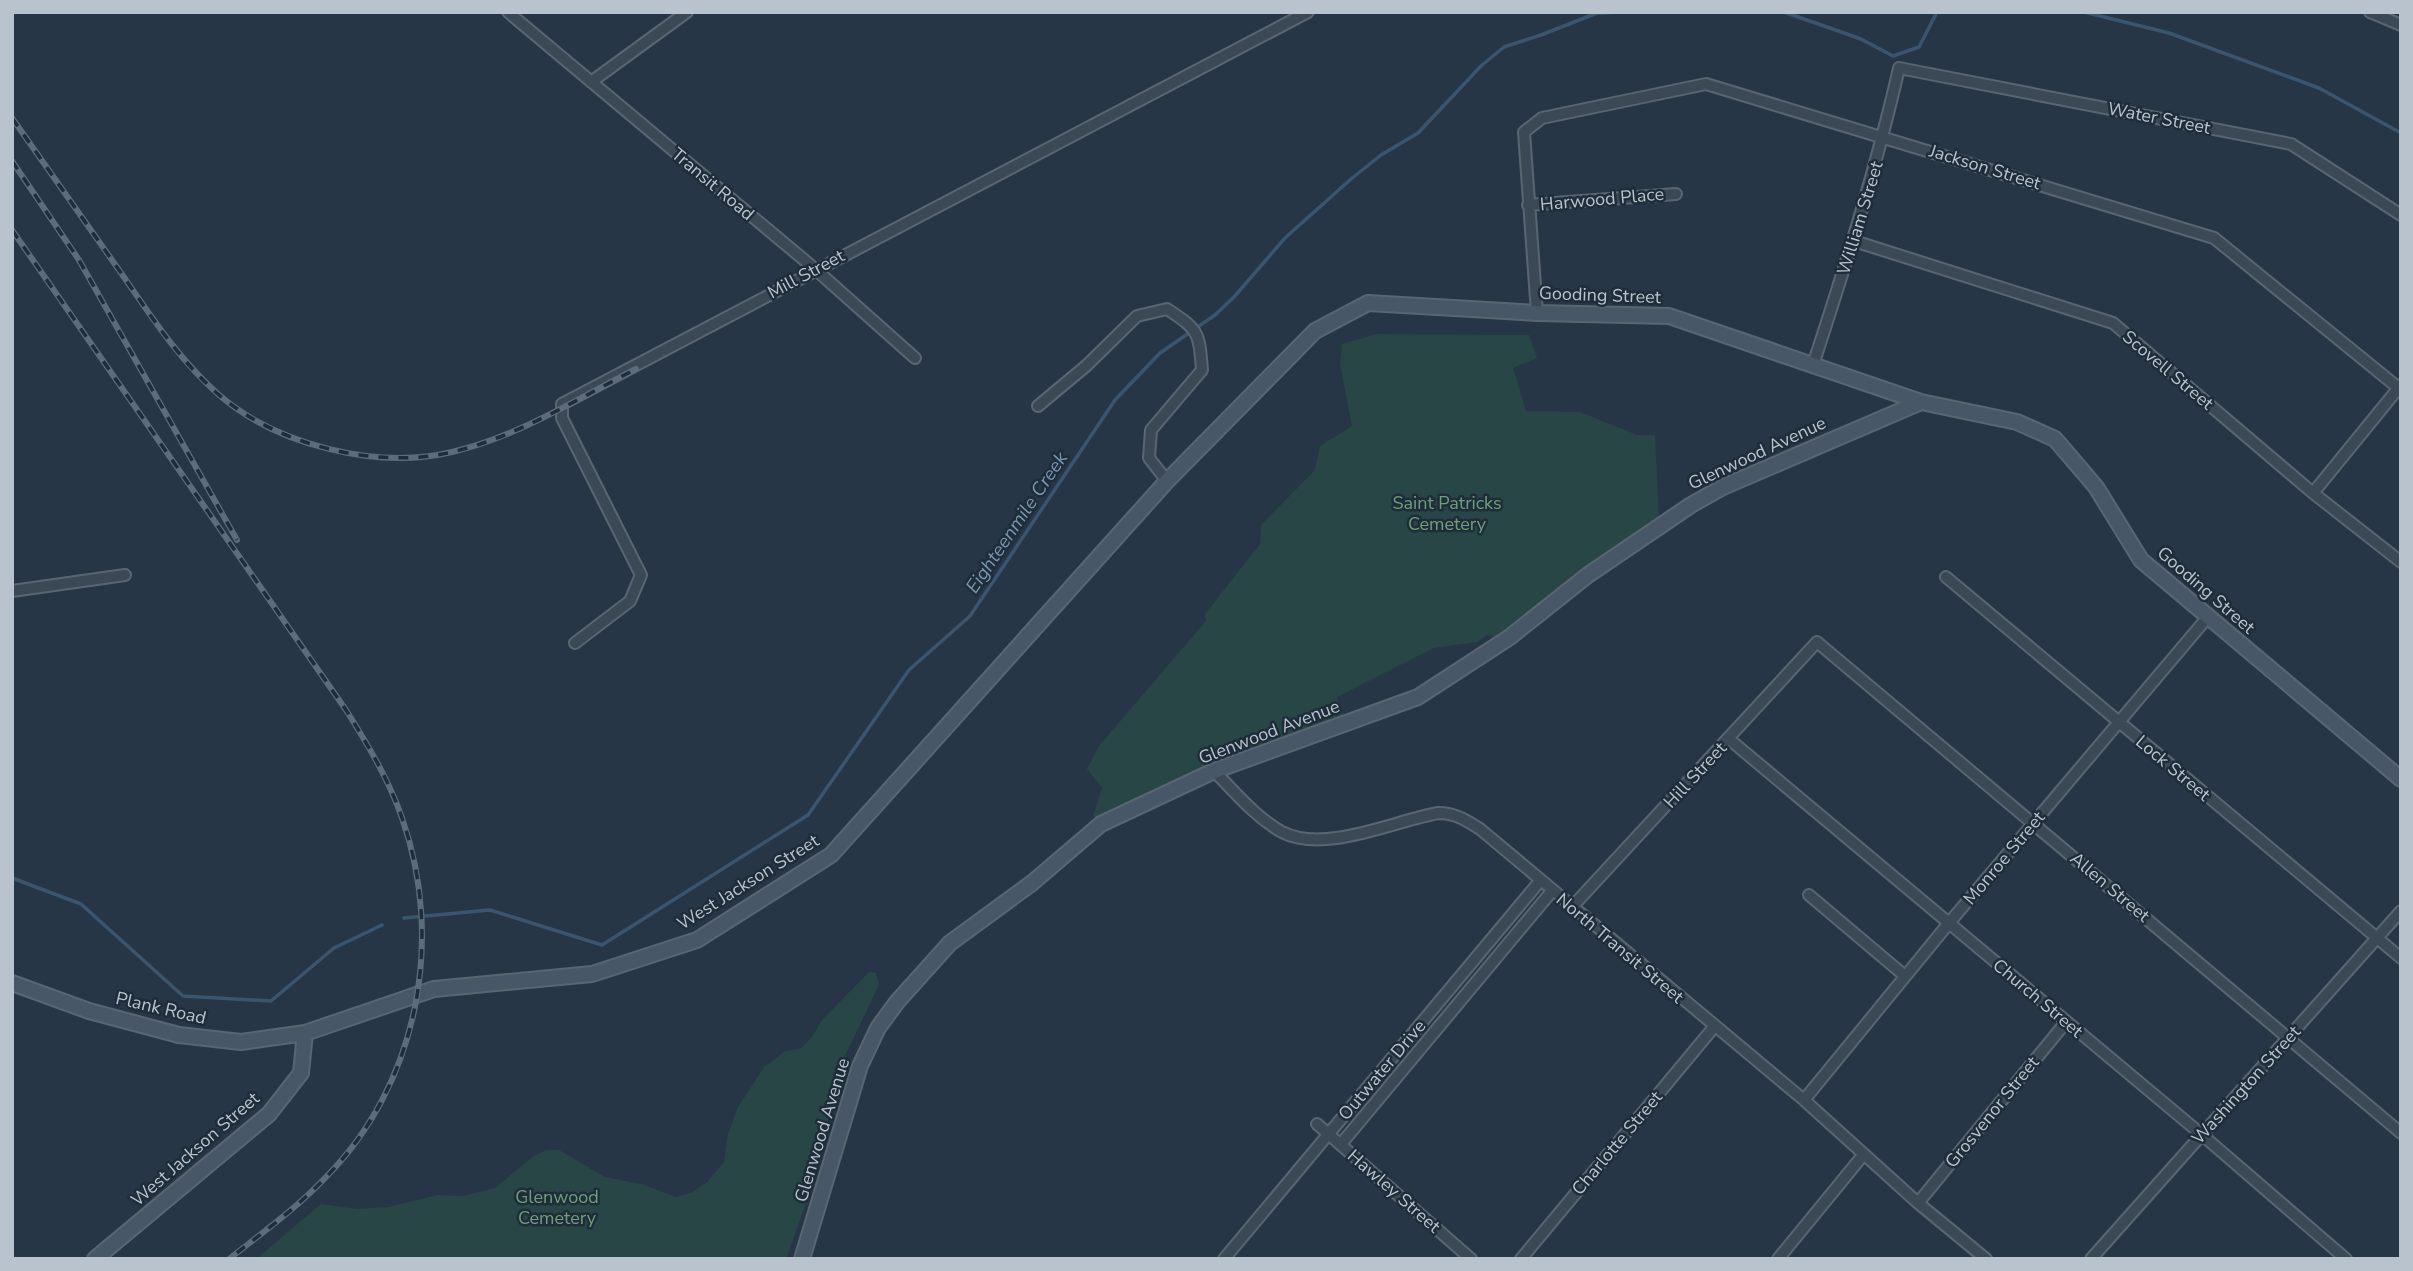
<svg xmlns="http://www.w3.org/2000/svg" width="2413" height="1271" viewBox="0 0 2413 1271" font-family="'Nunito Sans',sans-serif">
	<rect width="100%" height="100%" fill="#263646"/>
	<path fill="#284646" d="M1377,334L1529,335L1537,358L1513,368L1526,411L1580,412L1637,435H1655L1659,519L1498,639L1487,635L1477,642L1434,648L1337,697L1345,719L1136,798L1100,821L1093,816L1102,788L1087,769L1099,746L1206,621L1205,614L1260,544L1261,525L1315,470L1320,446L1352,426L1340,364L1342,344Z
		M869,972L876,973L879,985L841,1064L831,1092L825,1136L809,1195L786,1259H256L321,1204L357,1209L389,1207L438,1195L462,1196L495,1188L534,1156L546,1150H559L605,1177L641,1184L676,1197L693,1192L707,1182L724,1162L728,1134L738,1107L764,1067L785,1051L800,1049L812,1037L822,1020Z"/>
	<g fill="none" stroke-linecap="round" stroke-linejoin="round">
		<path stroke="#3b556f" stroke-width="3.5" d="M1784,12L1861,39L1893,56L1919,47L1937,12
			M2084,12L2169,33L2319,88L2401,133
			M12,878L81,904L183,996L271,1001L334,948L382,925
			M404,918L490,910L602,945L808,815L909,670L970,616L1115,400L1160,353L1215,315L1234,297L1285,238L1351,179L1381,155L1418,133L1481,66L1504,47L1541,35L1597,13L1624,12"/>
		<g stroke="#596672" stroke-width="14">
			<path id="street" d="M508,12L815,269L915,358
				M2370,12L2401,25
				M591,82L687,12
				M1528,205L1676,194
				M1854,241L2113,323L2313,493L2401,562
				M1537,313L1524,132L1542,118L1706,84L2214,238L2401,390
				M1813,365C1845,267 1876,169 1899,68L2291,144L2401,215
				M1038,406L1086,366L1137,316L1167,309C1199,330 1199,332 1202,370L1151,430L1149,458L1167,481
				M2313,493L2401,385
				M1946,577L2401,958
				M12,591L125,575
				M575,643L630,601L641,575L562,418V404L1308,12
				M1729,739L2201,1134L2346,1259
				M1214,771C1235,792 1255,817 1282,832C1324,854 1394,821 1438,813C1455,813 1466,820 1480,829L1804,1100L1918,1203L1986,1259
				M1809,895L1905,976
				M1572,907L1817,642L2401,1133
				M1804,1100L1949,923L2207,618
				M1317,1124L1471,1259
				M1341,1144L1552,891
				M1918,1203L2066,1022
				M1224,1259L1540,881
				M1521,1259L1714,1027
				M1778,1259L1864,1154
				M2091,1259L2401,911"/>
		</g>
		<g stroke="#596672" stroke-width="18">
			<path id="secondary" d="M12,983L89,1011L179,1035L241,1042L305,1033L434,989L592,974L697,940L831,855L1167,481L1315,331L1368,303L1537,313L1669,316L1921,402L2017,422L2055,439L2096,487L2141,560L2401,779
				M95,1259L269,1114L301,1073L305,1033
				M802,1259L860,1066L878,1028L897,1002L950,943L1032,883L1101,824L1214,771L1418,697L1510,637L1588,575L1691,505L1723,487L1921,402"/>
		</g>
		<use href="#street" stroke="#3b4855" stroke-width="10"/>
		<use href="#secondary" stroke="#485768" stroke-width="14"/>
		<g stroke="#5d6c7c" stroke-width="6">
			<path id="rail" d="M12,118C48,169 83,219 119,270C149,313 178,359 218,394C276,445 377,470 452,452C517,437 577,399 636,369
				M12,161L79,260L237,540
				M12,230L346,710C368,745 389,780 402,818C445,940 418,1084 326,1177C297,1208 262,1233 229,1259"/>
		</g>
		<use href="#rail" stroke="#1f2d3a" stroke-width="3.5" stroke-dasharray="10" stroke-linecap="butt"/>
	</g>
	<g text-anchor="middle" stroke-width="5" stroke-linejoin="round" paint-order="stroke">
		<g font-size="18" fill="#b8c3ce" stroke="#1f2d3a">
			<text transform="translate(2159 118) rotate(11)" y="6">Water Street</text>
			<text transform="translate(1985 167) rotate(17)" y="6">Jackson Street</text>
			<text transform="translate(713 184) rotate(40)" y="6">Transit Road</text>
			<text transform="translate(1602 199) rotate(-5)" y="6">Harwood Place</text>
			<text transform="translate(1860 218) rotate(-73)" y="6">William Street</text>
			<text transform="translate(806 274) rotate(-28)" y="6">Mill Street</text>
			<text transform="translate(1600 295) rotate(2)" y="6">Gooding Street</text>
			<text transform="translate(2168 370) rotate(40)" y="6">Scovell Street</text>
			<text transform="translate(1757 453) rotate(-25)" y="6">Glenwood Avenue</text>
			<text transform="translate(2206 590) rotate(41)" y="6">Gooding Street</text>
			<text transform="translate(1269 732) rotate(-21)" y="6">Glenwood Avenue</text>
			<text transform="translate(2173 768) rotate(40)" y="6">Lock Street</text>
			<text transform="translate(1695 775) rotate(-47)" y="6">Hill Street</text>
			<text transform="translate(2004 858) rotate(-50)" y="6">Monroe Street</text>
			<text transform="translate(748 882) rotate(-32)" y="6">West Jackson Street</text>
			<text transform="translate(2110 887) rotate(40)" y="6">Allen Street</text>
			<text transform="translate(1620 948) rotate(40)" y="6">North Transit Street</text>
			<text transform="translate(2038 998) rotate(40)" y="6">Church Street</text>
			<text transform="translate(161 1008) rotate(13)" y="6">Plank Road</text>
			<text transform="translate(1382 1070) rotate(-50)" y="6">Outwater Drive</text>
			<text transform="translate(2246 1085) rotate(-48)" y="6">Washington Street</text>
			<text transform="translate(1992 1112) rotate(-51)" y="6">Grosvenor Street</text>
			<text transform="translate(822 1130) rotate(-73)" y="6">Glenwood Avenue</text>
			<text transform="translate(1617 1143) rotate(-50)" y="6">Charlotte Street</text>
			<text transform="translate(195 1149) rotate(-41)" y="6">West Jackson Street</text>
			<text transform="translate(1394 1191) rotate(41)" y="6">Hawley Street</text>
		</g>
		<g font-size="18" fill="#6ea075" stroke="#1f2d3a">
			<text x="1447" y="509">Saint Patricks<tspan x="1447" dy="21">Cemetery</tspan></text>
			<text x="557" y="1203">Glenwood<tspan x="557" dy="21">Cemetery</tspan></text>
		</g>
		<g font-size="19" font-style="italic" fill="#7796b3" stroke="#1f2d3a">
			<text transform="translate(1016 522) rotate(-56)" y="7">Eighteenmile Creek</text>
		</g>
	</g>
	<rect width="2413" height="1271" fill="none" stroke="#b8c3ce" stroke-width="28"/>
</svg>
